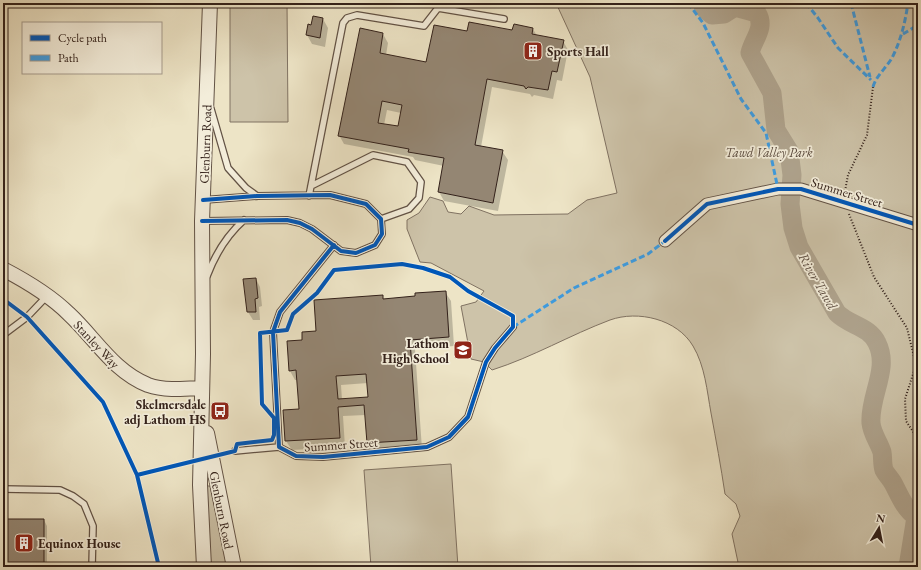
<svg xmlns="http://www.w3.org/2000/svg" width="921" height="570" viewBox="0 0 921 570" font-family="'EB Garamond',serif">
	<rect width="100%" height="100%" fill="#ede4c6"/>
	<filter id="stains"><feTurbulence type="fractalNoise" baseFrequency=".005" numOctaves="4"/><feColorMatrix values="0 0 0 0 .2 0 0 0 0 .09 0 0 0 0 .02 0 0 0 .5 -.17"/></filter>
	<radialGradient id="worn" r=".72"><stop offset=".6" stop-color="#630" stop-opacity="0"/><stop offset="1" stop-color="#630" stop-opacity=".3"/></radialGradient>
	<path fill="#cdc3a9" stroke="#807262" d="M230,3H287L288,122H230Z
		M556,3H918V567H739L732,534L740,516L736,504L725,494C721,467 716,440 711,413C707,391 705,366 693,346C677,319 638,310 610,320C570,335 533,357 492,370L484,362L471,359L461,306L476,302L484,291L431,263L420,262L407,229V220L419,213L430,197L443,201L448,212L461,214L469,206L494,215L568,214L587,200L617,193L590,77Z
		M451,464L458,567H371L364,470Z
		M207,486H210L228,567H211Z"/>
	<path fill="#0003" fill-rule="evenodd" d="M323,19L328,28L325,47L312,44L307,35L312,26Z
		M533,29L537,36L563,41L568,50L562,81L557,80L553,99L534,95L532,97L530,94L492,87L481,147L502,151L508,160L498,211L444,201L439,192L444,166L415,160L413,157L344,144L339,135L383,34L388,43L386,55L427,63L468,32ZM387,110L401,113L399,128L384,125Z
		M256,279L260,287L262,306L259,307L260,320H253L248,312L244,280Z
		M445,292L451,301L454,346L415,349L422,449L373,452L368,443L366,415L343,416L345,447L292,450L286,441L284,411L300,410L298,380H295L290,371L303,340L382,296L384,300L416,297ZM368,383L369,398L342,400L341,385Z
		M3,520H44L47,526V567H3Z"/>
	<g fill="none" stroke-linecap="round" stroke-linejoin="round">
		<path stroke="#aea28c" stroke-width="19" d="M702,3L705,9L712,15L724,14L735,7L757,13C766,28 753,39 750,53L772,93L776,130L789,151L792,175L790,204L793,228L799,247L837,313C850,326 869,326 877,343C890,369 869,396 871,423C872,434 879,442 882,452C883,457 882,464 884,470C886,474 890,478 893,483C900,496 904,508 916,517L908,567"/>
	</g>
	<path fill="#948673" stroke="#33211a" fill-rule="evenodd" d="M313,16L323,18L320,38L306,35L308,24L311,25Z
		M469,22L512,30L514,24L533,28L532,34L564,40L557,72L552,71L548,90L528,87L526,89L524,86L487,79L475,145L503,150L493,203L438,192L444,158L408,152L409,149L338,136L360,28L383,33L380,53L426,62L434,25L467,31ZM382,101L402,105L398,126L378,123Z
		M256,278L258,298L255,299L256,312H247L243,279Z
		M446,291L449,337L410,340L417,440L367,443L364,405L338,407L340,438L285,441L283,410L299,409L296,370L289,371L287,341L302,340V332L316,331L314,300L383,295V299L415,296V293ZM366,374L368,397L338,399L336,376Z
		M3,519H44V567H3Z"/>
	<g fill="none" stroke-linecap="round" stroke-linejoin="round">
		<g stroke="#625245" stroke-width="8">
			<path id="service" d="M211,109L228,168L246,188L257,196
				M311,186L373,155L407,162L421,182L419,198L409,209L381,219
				M309,196L343,23L347,18L357,15L424,26L438,8L504,19
				M203,221L287,220L300,223L312,229L341,251L356,253L375,245L382,234L381,219L366,204L330,195L257,196L203,200
				M334,245L280,312L273,332L279,447L296,456L323,457L427,447L449,437L468,417L486,362L495,348L513,327
				M207,276C215,255 227,235 244,220
				M3,335L27,317L47,296
				M235,451L279,447
				M3,489L60,490L73,496L84,504L93,526L92,567"/>
		</g>
		<g stroke="#625245" stroke-width="13">
			<path id="minor" d="M665,241L707,204L778,189H801L918,225"/>
		</g>
		<g stroke="#625245" stroke-width="16">
			<path id="tertiary" d="M3,269C26,281 50,295 69,314C95,338 113,371 148,385C165,391 184,389 202,388
				M207,433L234,567
				M204,567L200,485L203,354L202,221L210,3"/>
		</g>
		<path stroke="#33211a" stroke-width="2" stroke-dasharray="1 2" stroke-linecap="butt" d="M845,191L848,175L867,135L873,87
			M849,214L874,277L907,328L916,365L905,399L906,421L918,439"/>
		<use href="#service" stroke="#f3edda" stroke-width="5.5"/>
		<use href="#minor" stroke="#f3edda" stroke-width="11"/>
		<use href="#tertiary" stroke="#f3edda" stroke-width="14"/>
		<path stroke="#3e9bdf" stroke-width="3" stroke-dasharray="6 3" stroke-linecap="butt" d="M688,3L703,23L741,99L766,133L778,189
			M806,3L818,18L838,48L871,80
			M851,3L870,77
			M903,34L918,25
			M873,87C876,76 886,68 892,58C901,40 905,23 908,3
			M513,327L574,288L648,254L665,241"/>
		<g stroke="#f3edda" stroke-width="6">
			<path id="cycleway" d="M202,221L287,220L300,223L312,229L341,251L356,253L375,245L382,234L381,219L366,204L330,195L257,196L203,200
				M665,241L707,204L778,189H801L918,225
				M3,299L27,317L103,402L137,475L159,567
				M137,475L235,451L237,444L272,440L274,435V418L262,404L260,333L287,330L293,314L317,293L334,270L402,264L423,268L450,277L468,291L513,316V327L495,348L486,362L468,417L449,437L427,447L323,457L296,456L279,447L273,332L280,312L334,245"/>
		</g>
		<use href="#cycleway" stroke="#0057b8" stroke-width="4"/>
	</g>
	<defs>
		<g id="building-square" transform="scale(1)"><rect x="-9" y="-9" width="18" height="18" rx="4" fill="#8f2418" stroke="#f3edda"/><path d="M-4-6H4V6H1V3H-1V6H-4ZM-2.5-4.3h1.7v1.8h-1.7ZM.8-4.3h1.7v1.8H.8ZM-2.5-1h1.7V.8h-1.7ZM.8-1h1.7V.8H.8Z" fill="#fff"/></g>
		<g id="school-square" transform="scale(1)"><rect x="-9" y="-9" width="18" height="18" rx="4" fill="#8f2418" stroke="#f3edda"/><path d="M0-5L7-2L0 1L-7-2ZM-4 1L0 2.5L4 1V4Q0 6-4 4Z" fill="#fff"/></g>
		<g id="bus-square" transform="scale(1)"><rect x="-9" y="-9" width="18" height="18" rx="4" fill="#8f2418" stroke="#f3edda"/><path d="M-5-6H5V4H4V6H2V4H-2V6H-4V4H-5ZM-3.5-4V0h7V-4ZM-3.5 1.2v1.5H-2V1.2ZM2 1.2v1.5H3.5V1.2Z" fill="#fff"/></g>
	</defs>
	<g fill-rule="evenodd">
		<use href="#building-square" x="533" y="51"/>
		<use href="#school-square" x="463" y="350"/>
		<use href="#bus-square" x="220" y="411"/>
		<use href="#building-square" x="24" y="543"/>
	</g>
	<g text-anchor="middle" stroke-width="3.5" stroke-linejoin="round" paint-order="stroke">
		<g font-size="13" font-weight="bold" fill="#33211a" stroke="#f3edda" text-anchor="start">
			<text x="547" y="56">Sports Hall</text>
			<text x="449" y="348" text-anchor="end">Lathom<tspan x="449" dy="15">High School</tspan></text>
			<text x="206" y="409" text-anchor="end">Skelmersdale<tspan x="206" dy="15">adj Lathom HS</tspan></text>
			<text x="38" y="548">Equinox House</text>
		</g>
		<g font-size="13" fill="#33211a" stroke="#f3edda">
			<text transform="translate(205 144) rotate(-88)" y="5">Glenburn Road</text>
			<text transform="translate(847 192) rotate(17)" y="5">Summer Street</text>
			<text transform="translate(97 344) rotate(47)" y="5">Stanley Way</text>
			<text transform="translate(341 444) rotate(-4)" y="5">Summer Street</text>
			<text transform="translate(222 510) rotate(79)" y="5">Glenburn Road</text>
		</g>
		<g font-size="13" font-style="italic" fill="#5a4a3e" stroke="#f3edda">
			<text x="769" y="157">Tawd Valley Park</text>
		</g>
		<g font-size="14" font-style="italic" fill="#5e4e42" stroke="#f3edda">
			<text transform="translate(818 281) rotate(60)" y="5">River Tawd</text>
		</g>
	</g>
	<rect width="921" height="570" fill="none" stroke="#ede4c6" stroke-width="16"/>
	<rect x="4" y="4" width="913" height="562" fill="none" stroke="#33211a" stroke-width="2"/>
	<rect x="8" y="8" width="905" height="554" fill="none" stroke="#33211a"/>
	<rect x="22" y="22" width="140" height="52" fill="#f3edda" stroke="#a69b8d"/>
	<rect x="30" y="35" width="20" height="6" fill="#0057b8" stroke="#a69b8d"/>
	<text x="58" y="42" font-size="12" fill="#33211a">Cycle path</text>
	<rect x="30" y="55" width="20" height="6" fill="#3e9bdf" stroke="#a69b8d"/>
	<text x="58" y="62" font-size="12" fill="#33211a">Path</text>
	<g transform="translate(879 528) rotate(10)" stroke="#f3edda" stroke-width="3" paint-order="stroke">
	<path d="M0-3L7 15L0 10L-7 15Z" fill="#33211a"/>
	<text y="-6" font-size="11" font-weight="bold" text-anchor="middle" fill="#33211a">N</text>
	</g>
	<rect width="100%" height="100%" filter="url(#stains)"/>
	<rect width="100%" height="100%" fill="url(#worn)"/>
</svg>
